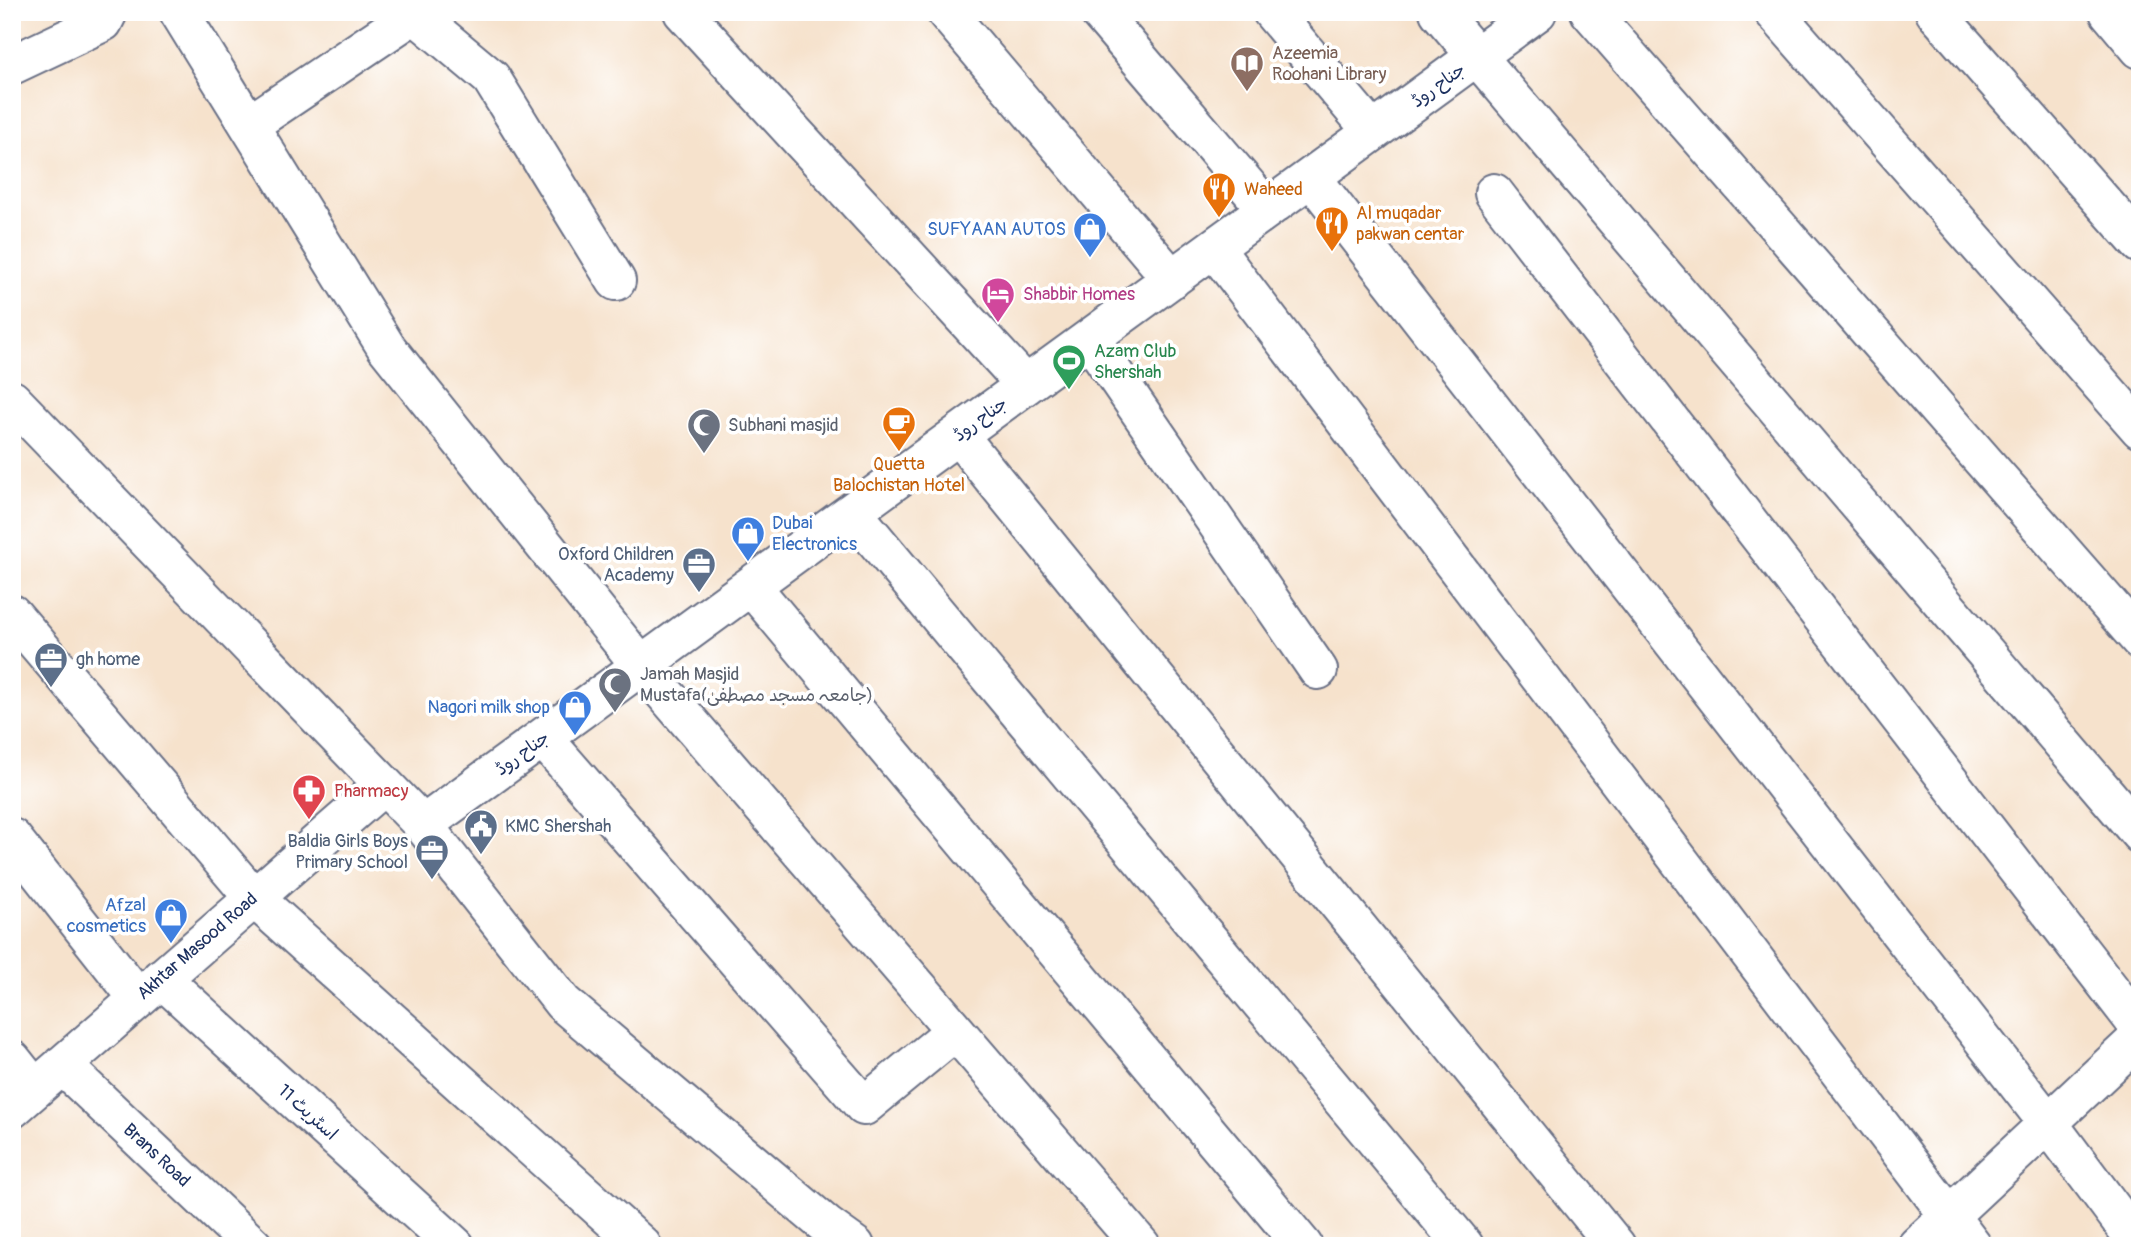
<svg xmlns="http://www.w3.org/2000/svg" width="2152" height="1258" viewBox="0 0 2152 1258" font-family="Pangolin,'Playpen Sans Arabic',sans-serif">
	<rect width="100%" height="100%" fill="#fff"/>
	<filter id="ink" filterUnits="userSpaceOnUse"><feTurbulence type="fractalNoise" baseFrequency=".0143" numOctaves="2"/><feDisplacementMap in="SourceGraphic" scale="14" xChannelSelector="R" yChannelSelector="G"/><feConvolveMatrix kernelMatrix="1 2 1 2 8 2 1 2 1" color-interpolation-filters="sRGB"/></filter>
	<filter id="wash" filterUnits="userSpaceOnUse"><feTurbulence type="fractalNoise" baseFrequency=".00686" numOctaves="4" result="noise"/><feDisplacementMap in="SourceGraphic" scale="28" xChannelSelector="R" yChannelSelector="G"/><feGaussianBlur stdDeviation="1.57" result="paint"/><feColorMatrix in="noise" values="0 0 0 0 0 0 0 0 0 0 0 0 0 0 0 0 0 1.4 0 .05"/><feComposite in="paint" operator="in"/></filter>
	<g filter="url(#wash)">
		<rect width="100%" height="100%" fill="#f6e2cc"/>
	</g>
	<g filter="url(#ink)">
		<g fill="none" stroke-linecap="round" stroke-linejoin="round">
			<g stroke="#686e84" stroke-width="42">
				<path id="street" d="M179,12L386,347L641,666L1141,1246
					M412,12L491,78L616,281
					M683,12L1026,385
					M946,12L1172,279
					M1099,12L1267,209
					M1272,12L1373,132
					M1439,12L2140,834
					M1590,12L2140,640
					M1774,12L2140,429
					M1935,12L2140,244
					M2109,12L2140,49
					M12,65L103,22L108,12
					M249,125L414,14
					M1311,177L2048,1123L2140,1246
					M1494,193L2140,1028
					M1214,248L1972,1246
					M1090,339L1318,670
					M12,400L423,825L563,1003L827,1226L855,1246
					M958,435L1616,1246
					M852,512L1464,1246
					M751,586L1303,1246
					M12,614L253,897L642,1246
					M543,738L864,1106L955,1031
					M423,825L1537,12
					M12,838L138,998
					M161,978L455,1246
					M12,1060L35,1089
					M62,1065L253,1246
					M12,1109L384,785
					M1917,1246L2140,1037"/>
			</g>
			<use href="#street" stroke="#fff" stroke-width="38"/>
		</g>
	</g>
	<defs>
		<g id="library-pin" transform="scale(1.75)"><path d="M0 17L-7.5 6A9.5 9.5 0 1 1 7.5 6Z" fill="#8d6e63" stroke="#fff"/><path d="M-6-4Q-3-5.5-.7-3.5V5Q-3 3-6 4ZM6-4Q3-5.5 .7-3.5V5Q3 3 6 4Z" fill="#fff"/></g>
		<g id="restaurant-pin" transform="scale(1.75)"><path d="M0 17L-7.5 6A9.5 9.5 0 1 1 7.5 6Z" fill="#e8710a" stroke="#fff"/><path d="M-5-6h1v4h1v-4h1v4h1v-4h1v5L-1.5 .5V6h-2V.5L-5-1ZM5-6V6H3V1.5H1.5Q1.5-4 5-6Z" fill="#fff"/></g>
		<g id="shop-pin" transform="scale(1.75)"><path d="M0 17L-7.5 6A9.5 9.5 0 1 1 7.5 6Z" fill="#3f7fe0" stroke="#fff"/><path d="M-5-2.5h2.3a2.7 3.5 0 0 1 5.4 0H5L5.5 6h-11ZM-1.5-2.5h3a1.5 2.3 0 0 0-3 0Z" fill="#fff"/></g>
		<g id="hotel-pin" transform="scale(1.75)"><path d="M0 17L-7.5 6A9.5 9.5 0 1 1 7.5 6Z" fill="#d1479c" stroke="#fff"/><path d="M-6-4.5h1.5V1H6V5H4.5V3h-9V5H-6ZM-4 0a1.8 1.8 0 1 1 3.6 0ZM.5 0V-2.5h3Q6-2.5 6 0Z" fill="#fff"/></g>
		<g id="stadium-pin" transform="scale(1.75)"><path d="M0 17L-7.5 6A9.5 9.5 0 1 1 7.5 6Z" fill="#2e9e5b" stroke="#fff"/><path d="M0-5a6.5 5 0 1 0 0 10a6.5 5 0 1 0 0-10ZM-3.5-1.8h7v3.6h-7Z" fill="#fff"/></g>
		<g id="cafe-pin" transform="scale(1.75)"><path d="M0 17L-7.5 6A9.5 9.5 0 1 1 7.5 6Z" fill="#e8710a" stroke="#fff"/><path d="M-5.5-4.5H6V0H3Q3 3.5 0 3.5H-2.5Q-5.5 3.5-5.5 0ZM3-3.2v2h1.7v-2ZM-6 4.5H4V6H-6Z" fill="#fff"/></g>
		<g id="mosque-pin" transform="scale(1.75)"><path d="M0 17L-7.5 6A9.5 9.5 0 1 1 7.5 6Z" fill="#6b7280" stroke="#fff"/><path d="M3.5-4.9A6 6 0 1 0 3.5 4.9A5 5 0 1 1 3.5-4.9Z" fill="#fff"/></g>
		<g id="office-pin" transform="scale(1.75)"><path d="M0 17L-7.5 6A9.5 9.5 0 1 1 7.5 6Z" fill="#5c6f8a" stroke="#fff"/><path d="M-6-3h4V-5.5h4V-3h4V5H-6ZM-1-4.5V-3h2v-1.5ZM-6 0V1H6V0Z" fill="#fff"/></g>
		<g id="pharmacy-pin" transform="scale(1.75)"><path d="M0 17L-7.5 6A9.5 9.5 0 1 1 7.5 6Z" fill="#e0444e" stroke="#fff"/><path d="M-2-6h4v4h4v4h-4v4h-4v-4h-4v-4h4Z" fill="#fff"/></g>
		<g id="civic-pin" transform="scale(1.75)"><path d="M0 17L-7.5 6A9.5 9.5 0 1 1 7.5 6Z" fill="#5c6f8a" stroke="#fff"/><path d="M-.6-6.5H3V-4.5H.6V-3L4-1V1h2V6H-6V1h2V-1L-.6-3ZM-1.2 2.5V6h2.4V2.5Z" fill="#fff"/></g>
	</defs>
	<g fill-rule="evenodd">
		<use href="#library-pin" x="1247" y="63"/>
		<use href="#restaurant-pin" x="1219" y="189"/>
		<use href="#restaurant-pin" x="1332" y="223"/>
		<use href="#shop-pin" x="1090" y="229"/>
		<use href="#hotel-pin" x="998" y="294"/>
		<use href="#stadium-pin" x="1069" y="361"/>
		<use href="#cafe-pin" x="899" y="423"/>
		<use href="#mosque-pin" x="704" y="425"/>
		<use href="#shop-pin" x="748" y="533"/>
		<use href="#office-pin" x="699" y="564"/>
		<use href="#office-pin" x="51" y="659"/>
		<use href="#mosque-pin" x="615" y="684"/>
		<use href="#shop-pin" x="575" y="707"/>
		<use href="#pharmacy-pin" x="309" y="791"/>
		<use href="#civic-pin" x="481" y="826"/>
		<use href="#office-pin" x="432" y="851"/>
		<use href="#shop-pin" x="171" y="915"/>
	</g>
	<g text-anchor="middle" stroke-width="7" stroke-linejoin="round" paint-order="stroke">
		<g font-size="18" fill="#785e54" stroke="#fff" text-anchor="start">
			<text x="1272" y="59">Azeemia<tspan x="1272" dy="21">Roohani Library</tspan></text>
		</g>
		<g font-size="18" fill="#1b2f5e" stroke="#fff">
			<text transform="translate(1438 85) rotate(-36)" y="6">جناح روڈ</text>
			<text transform="translate(980 419) rotate(-36)" y="6">جناح روڈ</text>
			<text transform="translate(522 753) rotate(-36)" y="6">جناح روڈ</text>
			<text transform="translate(197 946) rotate(-41)" y="6">Akhtar Masood Road</text>
			<text transform="translate(308 1112) rotate(42)" y="6">اسٹریٹ 11</text>
			<text transform="translate(157 1155) rotate(43)" y="6">Brans Road</text>
		</g>
		<g font-size="18" fill="#c56008" stroke="#fff" text-anchor="start">
			<text x="1244" y="195">Waheed</text>
			<text x="1356" y="219">Al muqadar<tspan x="1356" dy="21">pakwan centar</tspan></text>
			<text x="899" y="470" text-anchor="middle">Quetta<tspan x="899" dy="21">Balochistan Hotel</tspan></text>
		</g>
		<g font-size="18" fill="#366cbe" stroke="#fff" text-anchor="end">
			<text x="1066" y="235">SUFYAAN AUTOS</text>
			<text x="772" y="529" text-anchor="start">Dubai<tspan x="772" dy="21">Electronics</tspan></text>
			<text x="550" y="713">Nagori milk shop</text>
			<text x="146" y="911">Afzal<tspan x="146" dy="21">cosmetics</tspan></text>
		</g>
		<g font-size="18" fill="#b23c85" stroke="#fff" text-anchor="start">
			<text x="1023" y="300">Shabbir Homes</text>
		</g>
		<g font-size="18" fill="#27864d" stroke="#fff" text-anchor="start">
			<text x="1094" y="357">Azam Club<tspan x="1094" dy="21">Shershah</tspan></text>
		</g>
		<g font-size="18" fill="#5b616d" stroke="#fff" text-anchor="start">
			<text x="728" y="431">Subhani masjid</text>
			<text x="640" y="680">Jamah Masjid<tspan x="640" dy="21">Mustafa(جامعہ مسجد مصطفیٰ)</tspan></text>
		</g>
		<g font-size="18" fill="#4e5e75" stroke="#fff" text-anchor="end">
			<text x="674" y="560">Oxford Children<tspan x="674" dy="21">Academy</tspan></text>
			<text x="76" y="665" text-anchor="start">gh home</text>
			<text x="505" y="832" text-anchor="start">KMC Shershah</text>
			<text x="408" y="847">Baldia Girls Boys<tspan x="408" dy="21">Primary School</tspan></text>
		</g>
		<g font-size="18" fill="#be3a42" stroke="#fff" text-anchor="start">
			<text x="334" y="797">Pharmacy</text>
		</g>
	</g>
	<rect width="2152" height="1258" fill="none" stroke="#fff" stroke-width="42"/>
</svg>
